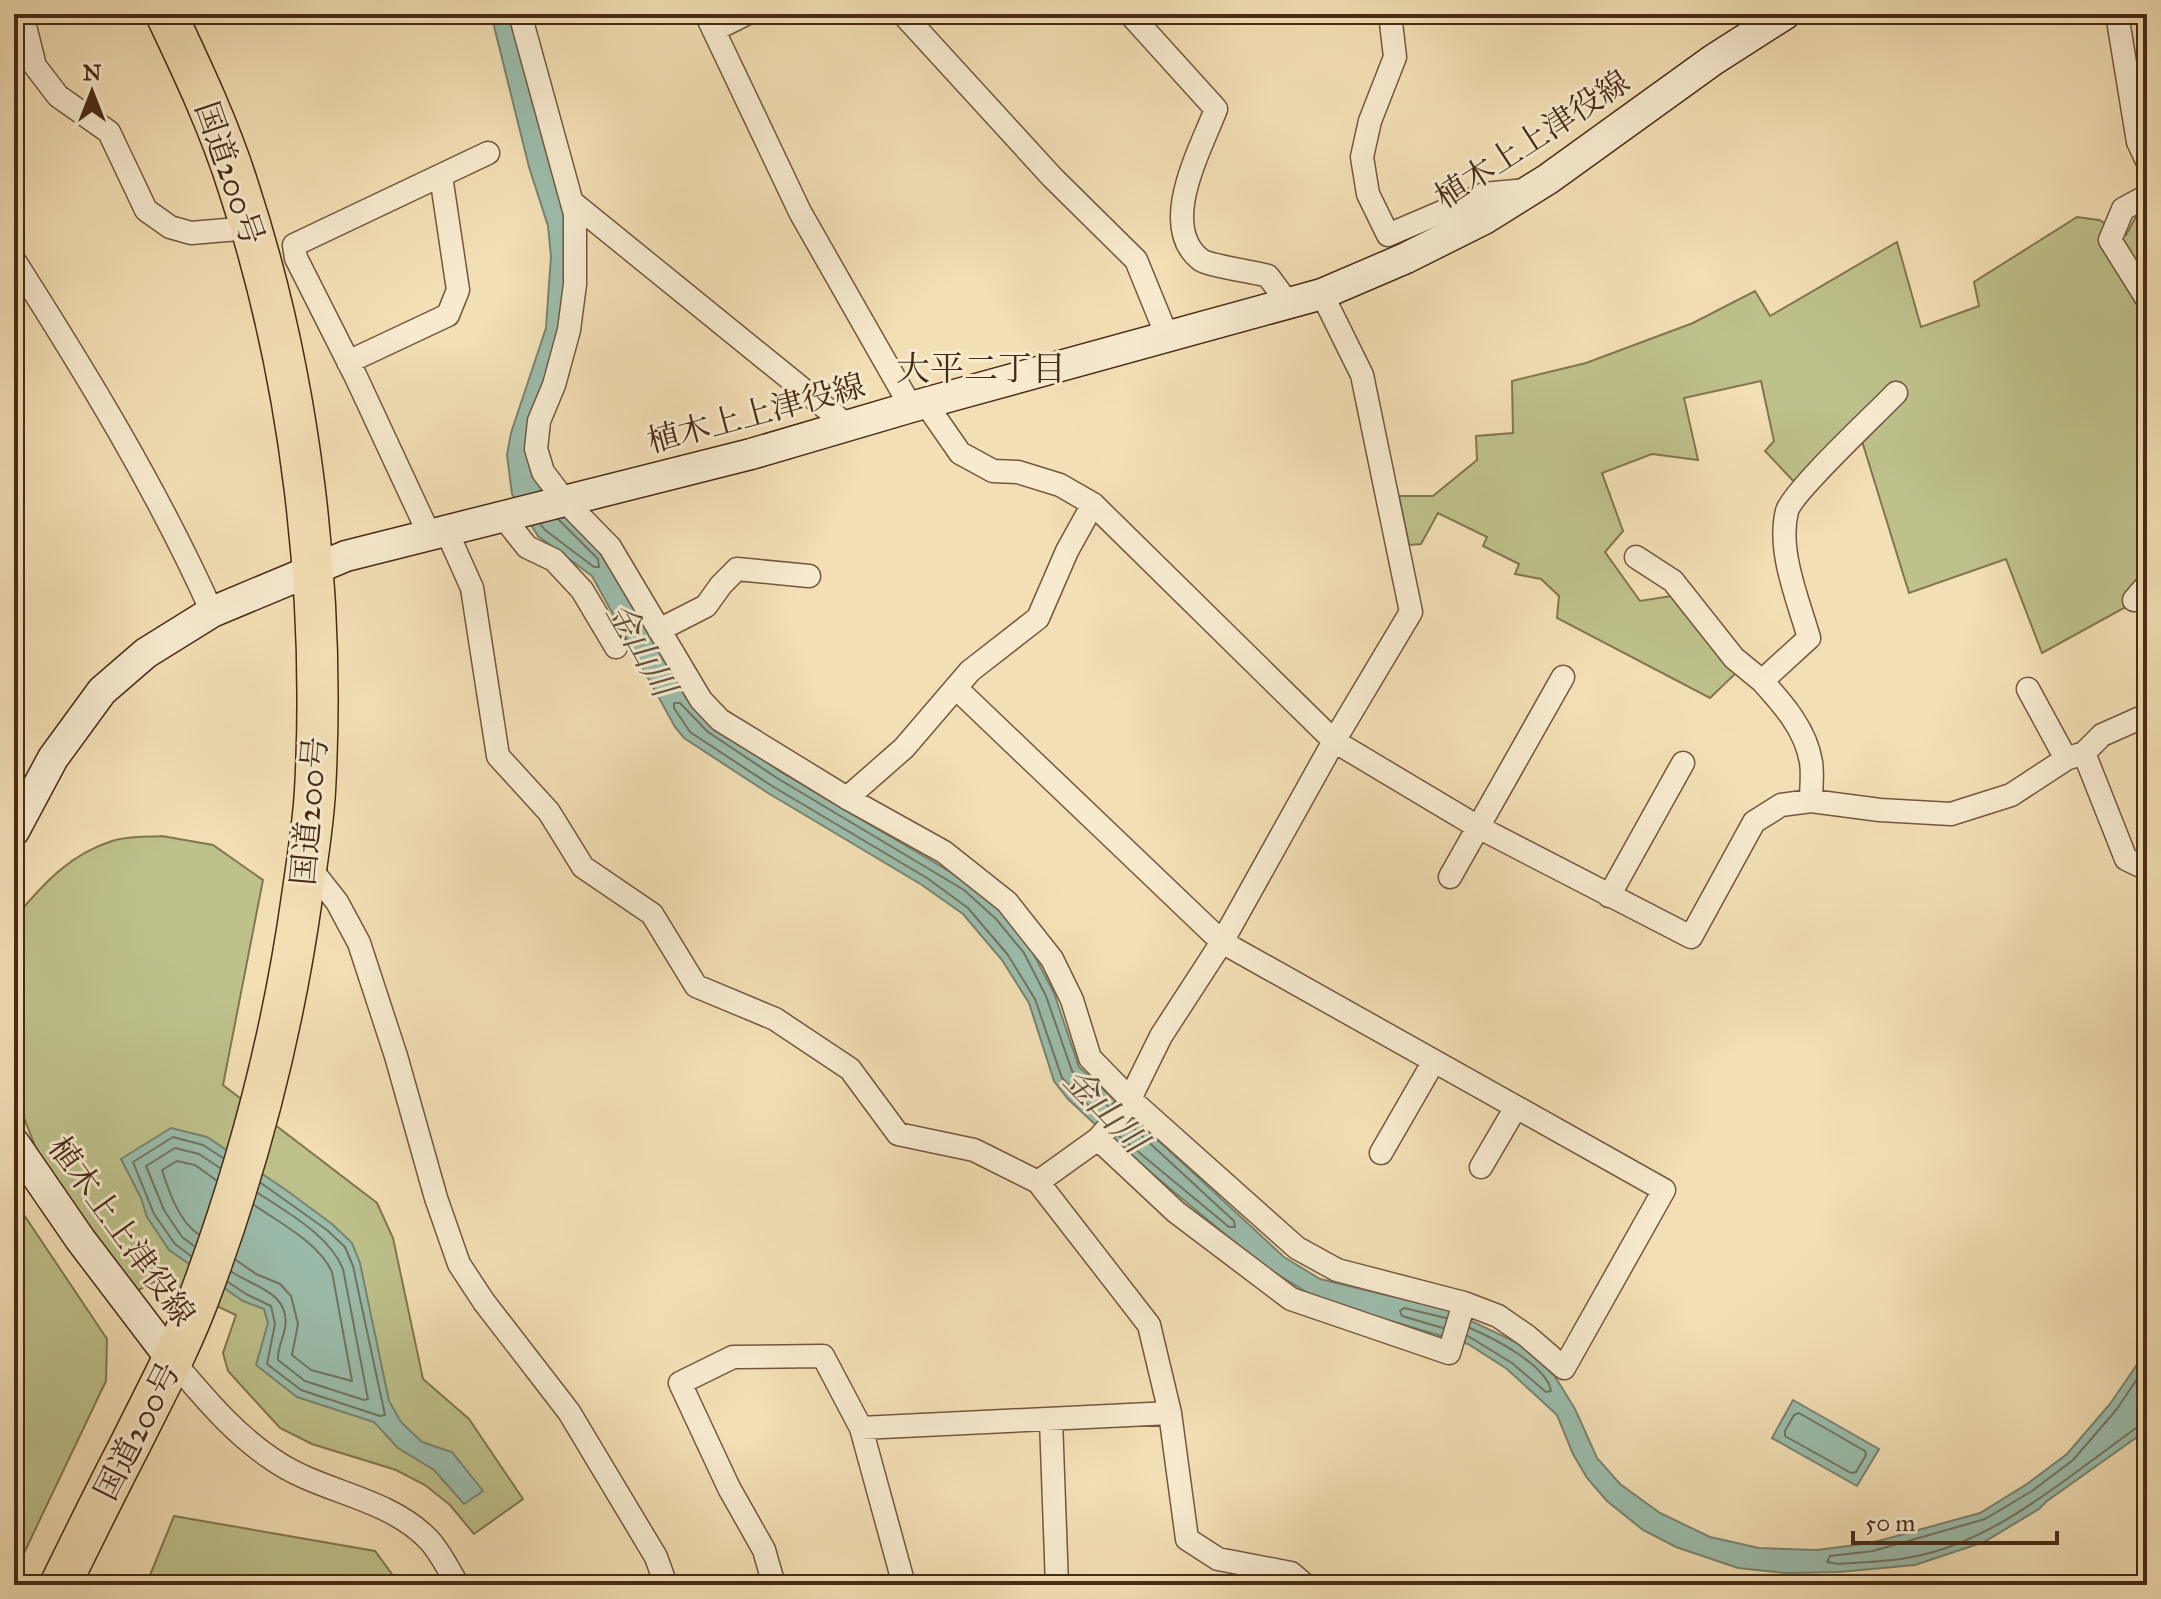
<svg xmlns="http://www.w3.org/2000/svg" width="2161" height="1599" viewBox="0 0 2161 1599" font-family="'IM FELL Great Primer','Noto Serif JP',serif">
	<rect width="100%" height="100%" fill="#f3dfb5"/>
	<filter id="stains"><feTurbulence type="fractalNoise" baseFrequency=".0025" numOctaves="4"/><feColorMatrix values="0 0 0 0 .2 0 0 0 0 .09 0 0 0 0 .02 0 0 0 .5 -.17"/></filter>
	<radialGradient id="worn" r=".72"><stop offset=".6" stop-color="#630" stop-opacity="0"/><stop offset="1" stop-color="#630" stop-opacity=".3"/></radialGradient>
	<path fill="#bec18b" stroke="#837650" stroke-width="2" d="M2147,208V573L2124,608L2042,653L2006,559L1909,593L1857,425L1798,486L1765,451L1774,441L1761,381L1684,398L1698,460L1652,454L1602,473L1623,531L1605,552L1640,601L1671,596L1737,672L1710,698L1557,618L1559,596L1541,579L1515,574L1519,564L1483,546L1487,537L1438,513L1421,544L1409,545L1399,496H1433L1477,460L1476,436L1513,433L1512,381L1586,363L1693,323L1755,291L1770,316L1897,242L1921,327L1979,306L1974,282L2077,217L2099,220L2126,235L2138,213Z
		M162,836L213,845L263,880L223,1085L377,1203L393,1238L423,1379L469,1419L523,1499L474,1534L450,1505L425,1485L396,1470L312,1444L280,1428L228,1371L223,1353L236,1315L159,1279L135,1292L37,1151L17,1100L14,1086V914H18C45,882 71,854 112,841C127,836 146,837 162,836Z
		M14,1200L107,1339L106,1381L14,1574Z
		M174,1516L375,1551L400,1585H146Z"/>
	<path fill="#9bbdac" stroke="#7a8370" stroke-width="2" d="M491,14H511L566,215V294L560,330L531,422L543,486L574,526L605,554L687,699L712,725L781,772L969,883L1002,913L1031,949L1054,993L1079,1067L1284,1257L1320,1279L1448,1310L1520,1344L1554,1375L1575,1409L1597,1458L1620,1484L1660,1513L1710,1537L1759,1548L1817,1550L1871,1543L1980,1513L2027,1484L2067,1454L2110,1404L2147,1350V1430L2047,1501L2039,1509L1984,1542L1915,1565L1839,1572L1786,1573L1738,1568L1676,1547L1643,1530L1607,1501L1587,1478L1573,1454L1557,1415L1507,1369L1468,1344L1318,1299L1262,1265L1114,1142L1068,1099L1054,1081L1029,1003L1002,960L963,914L922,885L768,793L684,738L675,727L592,576L538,536L512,494L507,455L511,433L546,328L551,256L548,226L529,167Z
		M171,1128L207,1137L286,1190L332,1224L352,1243L360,1263L389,1401L401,1422L422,1442L452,1452L483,1491L464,1504L434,1470L398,1448L374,1422L297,1397L256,1365L268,1323L264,1309L243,1301L169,1250L147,1217L141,1198L121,1159Z
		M1793,1400L1879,1449L1857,1486L1772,1438Z"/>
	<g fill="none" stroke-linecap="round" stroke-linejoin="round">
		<path stroke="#727461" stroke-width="2" d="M541,525L545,530L594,567H599L598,559L559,520
			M1100,1117L1062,1078L1035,999L1008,955L968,908L927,878L772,786L690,732L674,708V703H680L708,732L777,778L964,890L996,919L1024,953L1046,996L1072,1071L1109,1107
			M1118,1135L1229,1227H1235L1234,1221L1129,1124
			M198,1234C179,1221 169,1192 162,1170L177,1161L195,1165L216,1180
			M194,1246L182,1237L164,1210L146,1166L175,1148L199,1154L220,1168
			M191,1256L175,1244L154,1214L133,1162L173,1137L203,1145L223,1158
			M236,1260L256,1274L280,1284L291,1296L298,1324L292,1355L311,1370L352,1381L332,1272C319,1243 280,1223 254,1205
			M232,1272C254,1287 291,1293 285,1328C283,1339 277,1349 278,1360L305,1381L364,1400L368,1399L343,1269C329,1235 288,1213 258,1193
			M228,1282L246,1294L271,1306L275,1324L267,1364L301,1390L380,1416L385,1415L353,1266L345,1247L327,1230L261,1183
			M1443,1328L1402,1316L1400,1311L1404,1308L1446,1318
			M1468,1336L1512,1363L1546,1392L1551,1391C1547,1365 1493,1338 1470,1328
			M2147,1364L2117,1409L2073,1460L2032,1491L1985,1519L1873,1551L1830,1556L1827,1562L1839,1564C1863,1562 1888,1562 1912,1557C1996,1542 2071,1474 2139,1426L2147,1424
			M1799,1413L1865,1451L1866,1455L1856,1472L1851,1473L1785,1436V1431L1794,1415Z"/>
		<g stroke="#73583e" stroke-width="25">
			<path id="street" d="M22,14L35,66L58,96L109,132L146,210L170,227L191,233L250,228
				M520,14L575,214V284L569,330L554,385L539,421L536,449L543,472L565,501L610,547L701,700L720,720L847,798L944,852L1007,902L1052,959L1072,1000L1090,1058L1130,1099L1297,1248L1337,1270L1464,1303L1498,1316L1527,1336L1564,1368L1664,1190L1222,942L956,688
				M706,14L800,212L911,407
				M903,14L1052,177L1136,260L1167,336
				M1130,14L1216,109C1201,149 1157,226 1201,260C1210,266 1255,272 1268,276L1288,303
				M1390,14L1395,57L1370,121L1362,157L1368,194L1388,235L1484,194L1526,190
				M2117,14L2138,142L2147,161
				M714,30L746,14
				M2147,196L2123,209L2110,240L2147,299
				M572,202L848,426
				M14,260C86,373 157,489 212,612
				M348,362L448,315L458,290L441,176
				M926,404L960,453L993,471L1018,472L1060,485L1093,504L1334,741L1478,827L1691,937L1754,822L1781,805L1811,801L1880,810L1951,814L2011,795L2066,759L2084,753L2102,735L2147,715
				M504,518L527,547L554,560L582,590L616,647
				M447,532L472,588L498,756L549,812L583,867L652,914L696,986L775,1019L850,1069L898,1134L974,1150L1038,1182L1149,1325L1170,1413L1187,1539L1218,1559L1291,1573L1305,1585
				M430,536L356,377L296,258L294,245L488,153
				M1636,557L1673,581L1734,658L1762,681
				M2134,600L2147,585
				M659,630L706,606L721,585L737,569L809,576
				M2028,689L2066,759
				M2084,753L2126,859L2147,869
				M847,798L904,748L970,671L1038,618L1067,551L1093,504
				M1811,801C1811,788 1813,774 1811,762C1806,730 1783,704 1762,681L1809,638C1798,599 1777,551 1787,511C1793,491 1877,413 1896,393
				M307,864L337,902L359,943L396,1056L436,1198L459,1264L484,1302L569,1412L656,1557L666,1585
				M1450,877L1563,677
				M1609,896L1683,763
				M1098,1139L1176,1212L1291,1299L1449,1353L1464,1303
				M1381,1153L1434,1061
				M1481,1167L1516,1107
				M1038,1182L1098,1139L1126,1107L1161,1036L1222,942L1334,741L1411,612L1362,375L1322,294
				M172,1360C203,1396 232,1432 272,1459C320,1493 386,1496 428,1539C440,1551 449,1571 458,1585
				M1051,1420L1057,1585
				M861,1428L1170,1413
				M774,1585L764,1550L729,1488L680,1383L733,1357L823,1356L861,1428L904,1585"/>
		</g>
		<g stroke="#482b16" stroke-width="33">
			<path id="secondary" d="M14,831L53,758L102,691L146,653L212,612L346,556L751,454L911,407L1322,294L1406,258L1484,219L1548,179L1713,60L1785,14
				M14,1143L80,1239L172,1360"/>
		</g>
		<g stroke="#482b16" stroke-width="43">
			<path id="highway" d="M60,1585C83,1538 106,1491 130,1445C154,1396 181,1347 200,1295C248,1167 283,1033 302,897C307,862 313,826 315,791C326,592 301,378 239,189C220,128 193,71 166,14"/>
		</g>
		<use href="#street" stroke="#f7eacf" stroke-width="22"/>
		<use href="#secondary" stroke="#f7eacf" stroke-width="30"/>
		<use href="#highway" stroke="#f3dfb5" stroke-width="40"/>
	</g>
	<g text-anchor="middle" stroke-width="6" stroke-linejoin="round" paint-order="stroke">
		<g font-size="32" fill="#482b16" stroke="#f7eacf">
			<text transform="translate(1532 139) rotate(-33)" y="11">植木上上津役線</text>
			<text transform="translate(230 173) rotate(71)" y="11">国道200号</text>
			<text transform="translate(756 413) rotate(-15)" y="11">植木上上津役線</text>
			<text transform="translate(309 811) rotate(-85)" y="11">国道200号</text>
			<text transform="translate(122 1231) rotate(54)" y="11">植木上上津役線</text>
			<text transform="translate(137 1431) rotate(-63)" y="11">国道200号</text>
		</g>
		<g font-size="34" fill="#482b16" stroke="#f7eacf">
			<text x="981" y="380">大平二丁目</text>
		</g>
		<g font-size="34" font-style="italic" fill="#5d503c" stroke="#f7eacf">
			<text transform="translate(642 649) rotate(60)" y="12">金山川</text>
			<text transform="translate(1106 1110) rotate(46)" y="12">金山川</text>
		</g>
	</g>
	<rect width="2161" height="1599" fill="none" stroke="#f3dfb5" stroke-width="48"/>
	<rect x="16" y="16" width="2129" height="1567" fill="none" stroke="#482b16" stroke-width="4"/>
	<rect x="24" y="24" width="2113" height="1551" fill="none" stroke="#482b16" stroke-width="2"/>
	<g transform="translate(92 92)" stroke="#f7eacf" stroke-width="6" paint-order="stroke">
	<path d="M0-6L14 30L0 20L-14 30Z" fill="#482b16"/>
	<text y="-12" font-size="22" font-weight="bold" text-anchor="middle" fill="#482b16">N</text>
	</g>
	<path d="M1853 1531v12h204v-12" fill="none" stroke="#482b16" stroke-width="4"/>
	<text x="1865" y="1531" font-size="24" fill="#482b16" stroke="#f7eacf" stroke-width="6" paint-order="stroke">50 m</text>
	<rect width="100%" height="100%" filter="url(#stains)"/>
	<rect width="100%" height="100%" fill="url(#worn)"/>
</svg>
